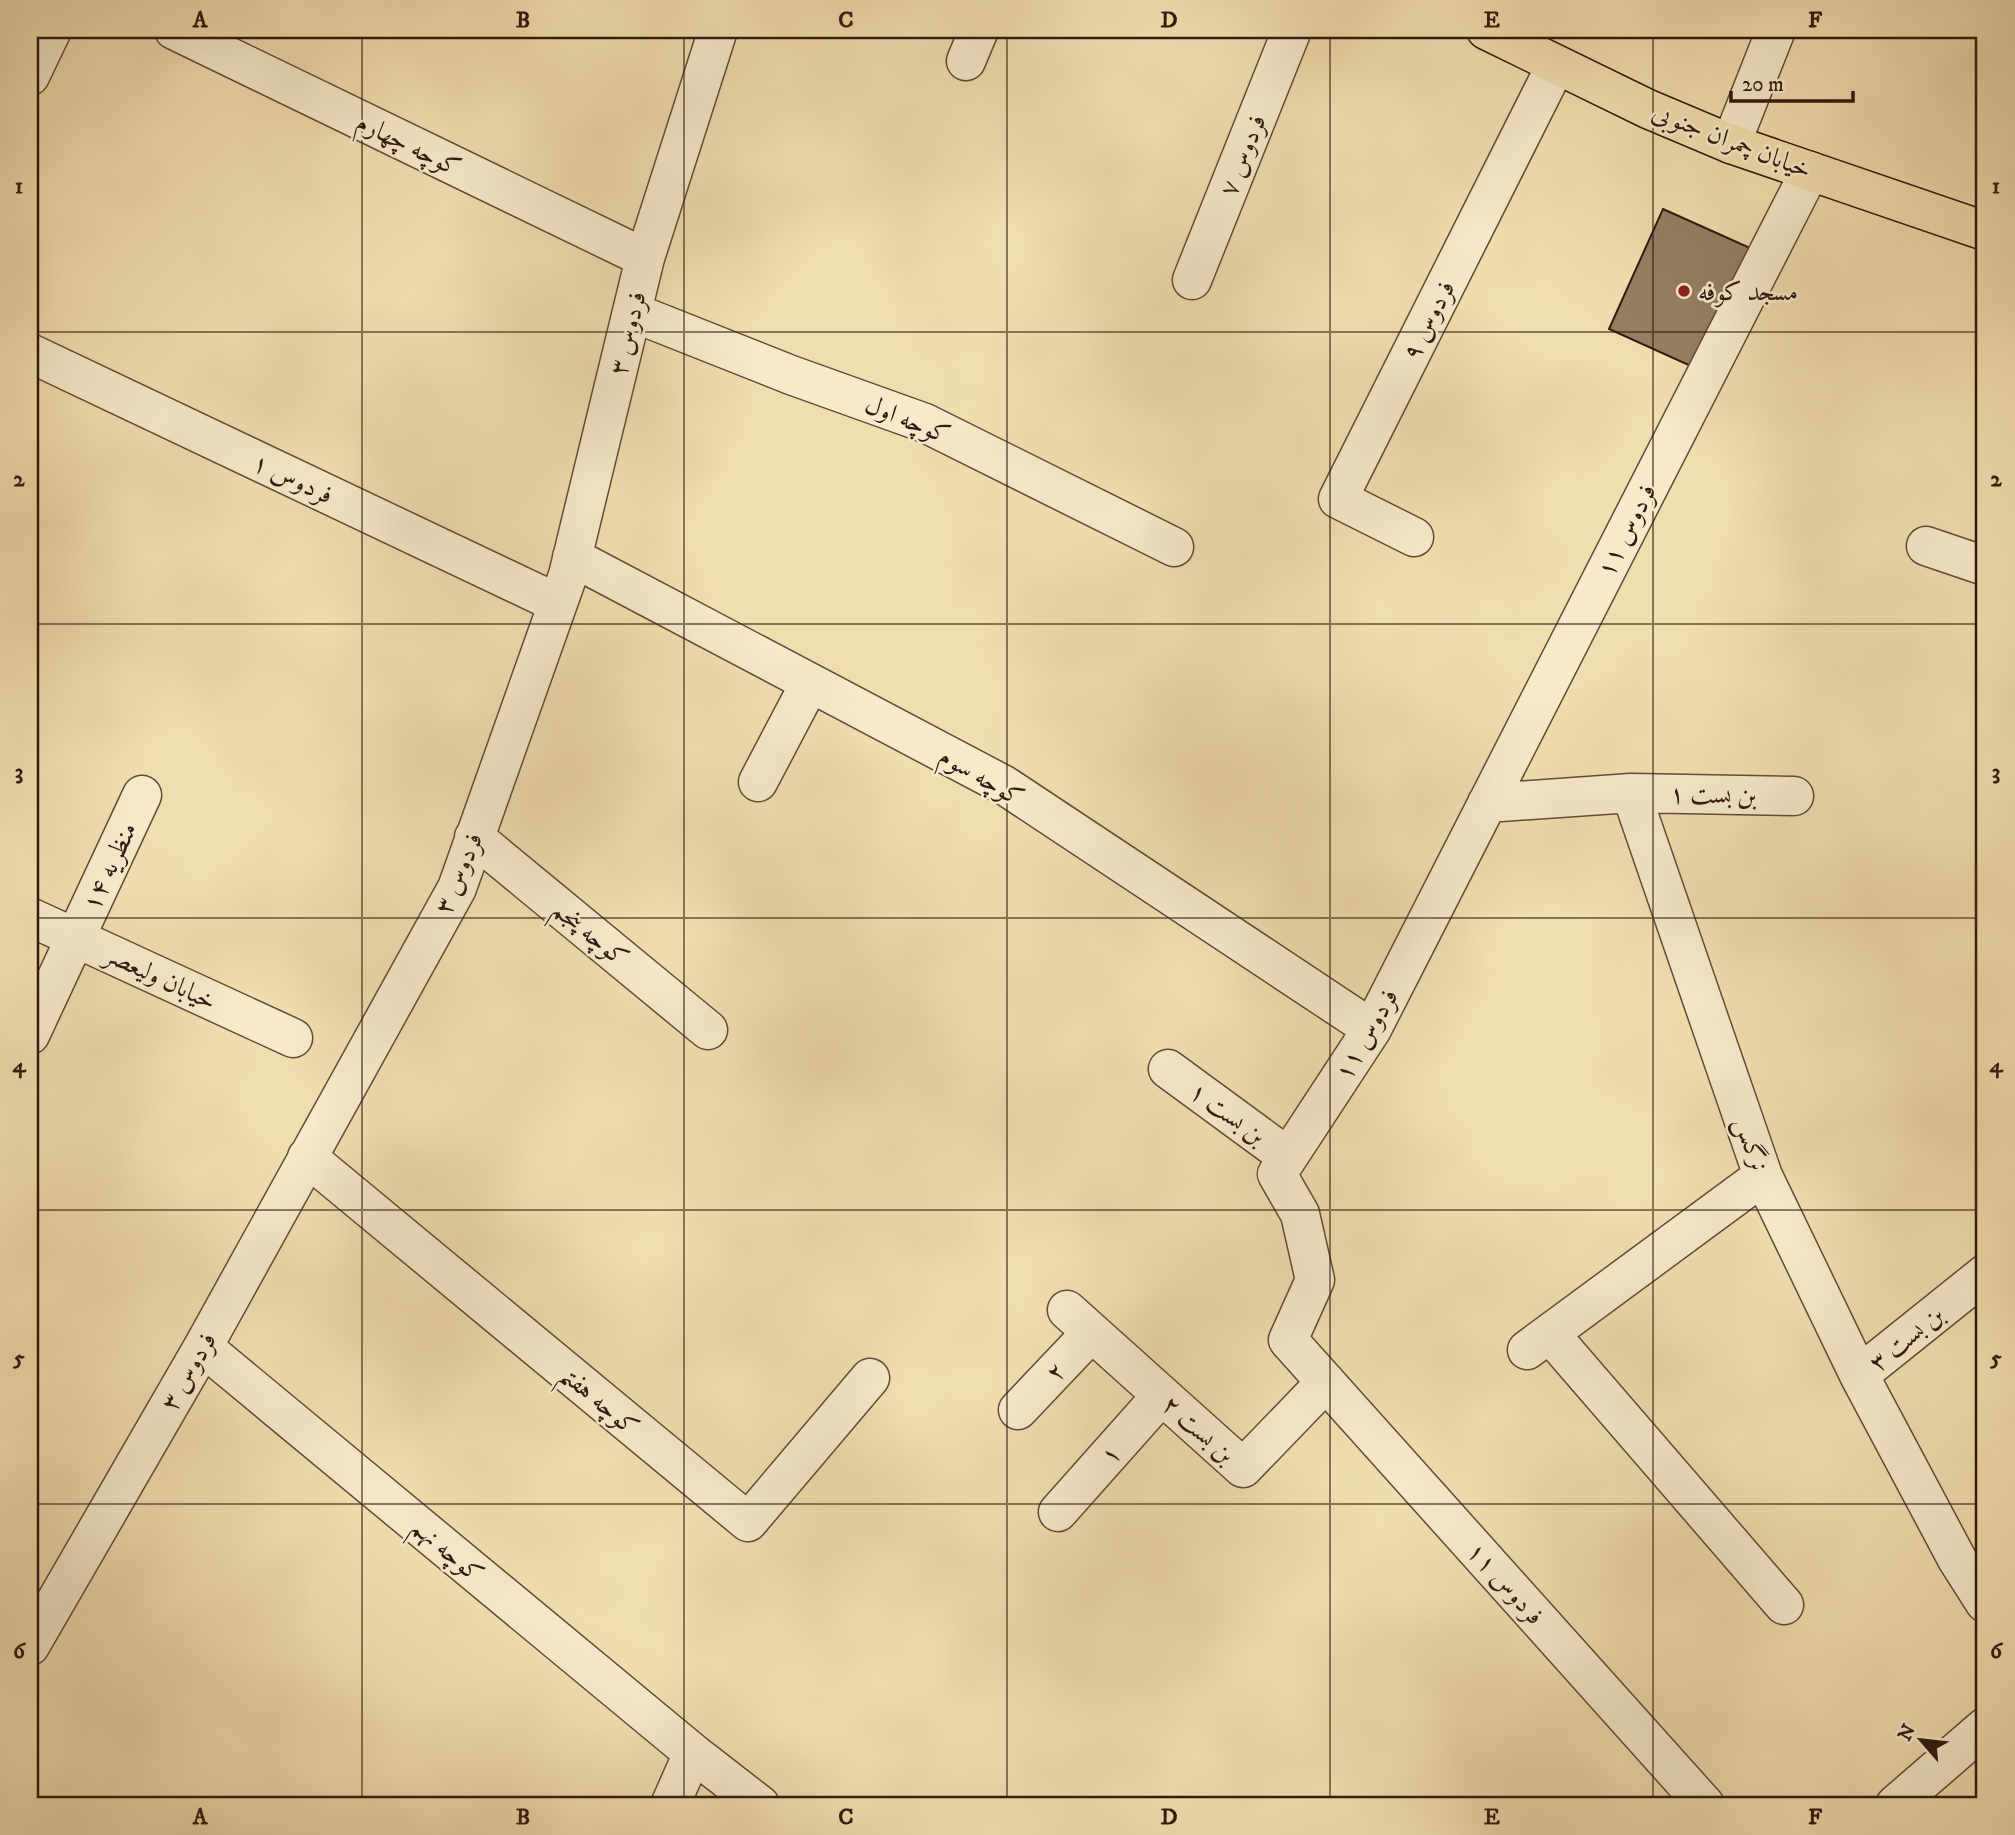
<svg xmlns="http://www.w3.org/2000/svg" width="2015" height="1835" viewBox="0 0 2015 1835" font-family="'IM FELL DW Pica',Amiri,serif">
	<rect width="100%" height="100%" fill="#f1deaf"/>
	<filter id="stains"><feTurbulence type="fractalNoise" baseFrequency=".00286" numOctaves="4"/><feColorMatrix values="0 0 0 0 .2 0 0 0 0 .09 0 0 0 0 .02 0 0 0 .5 -.17"/></filter>
	<radialGradient id="worn" r=".72"><stop offset=".6" stop-color="#630" stop-opacity="0"/><stop offset="1" stop-color="#630" stop-opacity=".3"/></radialGradient>
	<path fill="#957f63" stroke="#311910" stroke-width="2" d="M1663,209L1759,252L1704,372L1609,329Z"/>
	<g fill="none" stroke-linecap="round" stroke-linejoin="round">
		<g stroke="#614a38" stroke-width="41">
			<path id="minor" d="M174,30L645,258
				M966,61L979,30
				M30,76L52,30
				M1731,144L1776,30
				M1192,280L1292,30
				M632,312L791,375L925,423L1174,547
				M30,353L557,603
				M1414,537L1338,499L1556,65
				M1926,546L1985,566
				M572,557L1004,785L1372,1029
				M758,782L810,683
				M1631,793L1794,796
				M1487,803L1631,793L1763,1176L1859,1375L1957,1559L1985,1603
				M474,837L708,1030
				M30,917L293,1038
				M30,1035L142,795
				M1168,1069L1288,1157
				M307,1157L748,1522L870,1378
				M1067,1310L1243,1468L1326,1382
				M1550,1334L1784,1605
				M203,1347L693,1753L760,1805
				M1527,1350L1763,1176
				M1859,1375L1985,1274
				M1018,1410L1091,1333
				M1058,1512L1162,1395
				M30,1646L203,1347L457,888L568,575L645,258L718,30
				M670,1805L693,1753
				M1705,1805L1288,1340L1315,1280L1300,1214L1277,1174L1372,1029L1810,171
				M1895,1805L1985,1727"/>
		</g>
		<g stroke="#311910" stroke-width="41">
			<path id="major" d="M1486,30L1648,109L1731,144L1985,231"/>
		</g>
		<use href="#minor" stroke="#f6eacb" stroke-width="38"/>
		<use href="#major" stroke="#f1deaf" stroke-width="38"/>
	</g>
	<path fill="none" stroke="#311910" stroke-width="2" stroke-opacity="0.55" d="M362,30V1805M684,30V1805M1007,30V1805M1330,30V1805M1653,30V1805M30,332H1985M30,624H1985M30,918H1985M30,1210H1985M30,1504H1985"/>
	<circle fill="#8f2418" stroke="#f6eacb" stroke-width="2.5" cx="1684" cy="291" r="7"/>
	<g text-anchor="middle" stroke-width="5" stroke-linejoin="round" paint-order="stroke">
		<g font-size="26" fill="#311910" stroke="#f6eacb">
			<text transform="translate(1732 140) rotate(21)" y="9">خیابان چمران جنوبی</text>
			<text transform="translate(409 144) rotate(26)" y="9">کوچه چهارم</text>
			<text transform="translate(1242 155) rotate(-68)" y="9">فردوس ۷</text>
			<text transform="translate(1428 320) rotate(-63)" y="9">فردوس ۹</text>
			<text transform="translate(627 333) rotate(-76)" y="9">فردوس ۳</text>
			<text transform="translate(908 419) rotate(22)" y="9">کوچه اول</text>
			<text transform="translate(293 478) rotate(25)" y="9">فردوس ۱</text>
			<text transform="translate(1626 530) rotate(-63)" y="9">فردوس ۱۱</text>
			<text transform="translate(982 776) rotate(30)" y="9">کوچه سوم</text>
			<text transform="translate(1713 794) rotate(1)" y="9">بن بست ۱</text>
			<text transform="translate(109 866) rotate(-65)" y="9">منظریه ۱۴</text>
			<text transform="translate(458 873) rotate(-67)" y="9">فردوس ۳</text>
			<text transform="translate(591 933) rotate(39)" y="9">کوچه پنجم</text>
			<text transform="translate(161 977) rotate(25)" y="9">خیابان ولیعصر</text>
			<text transform="translate(1366 1034) rotate(-60)" y="9">فردوس ۱۱</text>
			<text transform="translate(1228 1113) rotate(36)" y="9">بن بست ۱</text>
			<text transform="translate(1752 1144) rotate(71)" y="9">نرگس</text>
			<text transform="translate(1906 1338) rotate(-39)" y="9">بن بست ۳</text>
			<text transform="translate(188 1371) rotate(-60)" y="9">فردوس ۳</text>
			<text transform="translate(1055 1371) rotate(-47)" y="9">۲</text>
			<text transform="translate(600 1400) rotate(40)" y="9">کوچه هفتم</text>
			<text transform="translate(1199 1429) rotate(42)" y="9">بن بست ۲</text>
			<text transform="translate(1110 1454) rotate(-49)" y="9">۱</text>
			<text transform="translate(448 1550) rotate(40)" y="9">کوچه نهم</text>
			<text transform="translate(1506 1583) rotate(48)" y="9">فردوس ۱۱</text>
		</g>
		<g font-size="26" fill="#311910" stroke="#f6eacb" text-anchor="start">
			<text x="1698" y="300">مسجد کوفه</text>
		</g>
	</g>
	<rect width="2015" height="1835" fill="none" stroke="#f1deaf" stroke-width="77"/>
	<g transform="translate(1921 1740) rotate(298)" stroke="#f6eacb" stroke-width="5" paint-order="stroke">
	<path d="M0-5L12 26L0 18L-12 26Z" fill="#311910"/>
	<text y="-10" font-size="19" font-weight="bold" text-anchor="middle" fill="#311910">N</text>
	</g>
	<path d="M1731 91v10h122v-10" fill="none" stroke="#311910" stroke-width="3.5"/>
	<text x="1742" y="91" font-size="21" fill="#311910" stroke="#f6eacb" stroke-width="5" paint-order="stroke">20 m</text>
	<rect x="38" y="38" width="1938" height="1759" fill="none" stroke="#311910" stroke-width="2.5"/>
	<g font-size="23" text-anchor="middle" font-weight="bold" fill="#311910">
		<text x="200" y="27">A</text>
		<text x="523" y="27">B</text>
		<text x="846" y="27">C</text>
		<text x="1169" y="27">D</text>
		<text x="1492" y="27">E</text>
		<text x="1815" y="27">F</text>
		<text x="19" y="193">1</text>
		<text x="1996" y="193">1</text>
		<text x="19" y="486">2</text>
		<text x="1996" y="486">2</text>
		<text x="19" y="779">3</text>
		<text x="1996" y="779">3</text>
		<text x="19" y="1072">4</text>
		<text x="1996" y="1072">4</text>
		<text x="19" y="1365">5</text>
		<text x="1996" y="1365">5</text>
		<text x="19" y="1658">6</text>
		<text x="1996" y="1658">6</text>
		<text x="200" y="1824">A</text>
		<text x="523" y="1824">B</text>
		<text x="846" y="1824">C</text>
		<text x="1169" y="1824">D</text>
		<text x="1492" y="1824">E</text>
		<text x="1815" y="1824">F</text>
	</g>
	<rect width="100%" height="100%" filter="url(#stains)"/>
	<rect width="100%" height="100%" fill="url(#worn)"/>
</svg>
